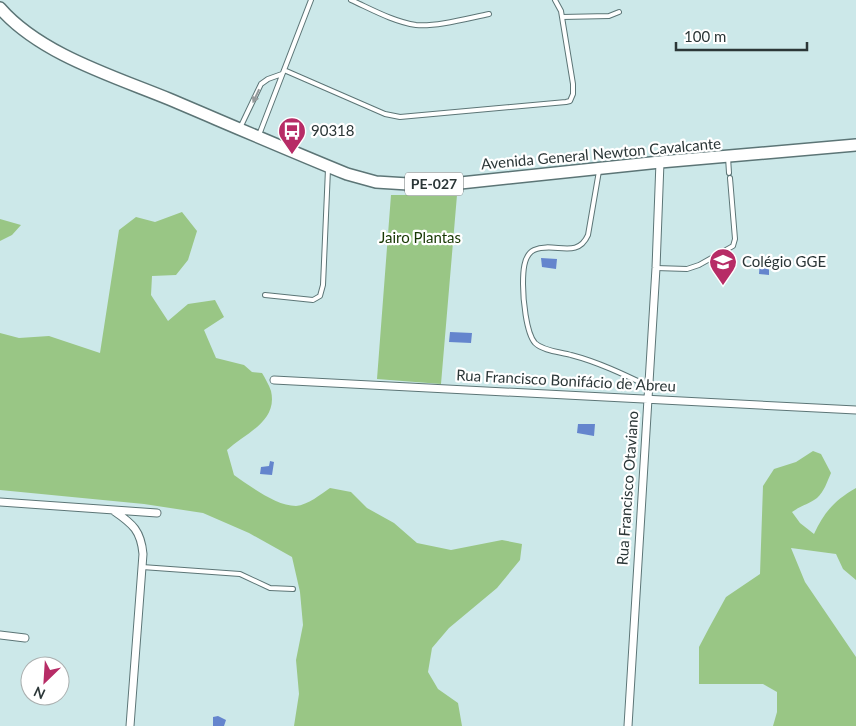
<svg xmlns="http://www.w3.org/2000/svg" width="856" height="726" viewBox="0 0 856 726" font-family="Lato,sans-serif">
	<rect width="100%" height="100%" fill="#cce8e9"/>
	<path fill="#99c685" d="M391,195H457L441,384L377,379Z
		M182,212L197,231L188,260L176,275L152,276L151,295L168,321L188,304L215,300L224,317L204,330L216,358L244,365L252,372L262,373C265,378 269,385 271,391C278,421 246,433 227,450L234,475C250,486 276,506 296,506C308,505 321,494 330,488L351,492L367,508L394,523L417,543L451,550L502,540L522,544L520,560L497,588L449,628L432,648L428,672L438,689L458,703L462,726H294L299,694L296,660L303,625L300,592L292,557L249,533L203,513L144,504L0,490V333L19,338L49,336L100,353L119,230L136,217L155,222Z
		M0,219L21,225L12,235L0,241Z
		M813,451L821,454L831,473C827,482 824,492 817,498C811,503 800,506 792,512L800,523L814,534C824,512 835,500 856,488V580L843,569L836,554L791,548L805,582L856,657V726H773L777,712V692L763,684H699V647L709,628L726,597L760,574L763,486L774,469L796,462Z"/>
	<path fill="#6485cd" d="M541,258L557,259L556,269L542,267Z
		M760,260H769V275L759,274Z
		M450,332L472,333L471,343L449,342Z
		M578,424H595L594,436L577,433Z
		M270,461L274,462L272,475L260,474L261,467L269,466Z
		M218,716L226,720L224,726H213V717Z"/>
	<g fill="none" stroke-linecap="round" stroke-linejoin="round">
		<g stroke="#5c7576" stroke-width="6">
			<path id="service" d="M351,0C371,9 394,22 416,25C436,27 469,18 489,14
				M562,17L609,16L619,12
				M284,70L385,114L400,117L566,102L570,101L573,94V84L561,11L555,0
				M240,128L261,84L268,79L282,74
				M259,135L311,0
				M728,157L729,173
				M599,171L588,235C577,260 554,241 534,250C523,255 523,274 523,284C523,298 526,333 535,343C543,351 561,352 571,355C598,362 623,374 648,386
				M656,268L687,269L699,265L733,246L735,239L730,178
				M265,295L313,300L320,296L323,285L328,169
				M142,567L240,574L270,588L293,589"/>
		</g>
		<g stroke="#5c7576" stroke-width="9">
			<path id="minor" d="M274,380L856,410
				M0,502L157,513
				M114,511C133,524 141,531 143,554L130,726
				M0,635L25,638
				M628,726L656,268L660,162"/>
		</g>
		<g stroke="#5c7576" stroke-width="14">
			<path id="primary" d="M0,8C40,54 113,76 169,99C228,124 288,150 347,174L376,182L408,184H451L660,162L856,145"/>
		</g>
		<use href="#service" stroke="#fff" stroke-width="4"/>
		<use href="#minor" stroke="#fff" stroke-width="7"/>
		<use href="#primary" stroke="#fff" stroke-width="11"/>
	</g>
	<defs><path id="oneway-solid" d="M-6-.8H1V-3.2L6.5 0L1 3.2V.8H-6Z" transform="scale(1.25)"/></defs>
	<use fill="#959a9b" href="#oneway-solid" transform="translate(256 96) rotate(115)"/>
	<defs>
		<g id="bus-pin" transform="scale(1.4375)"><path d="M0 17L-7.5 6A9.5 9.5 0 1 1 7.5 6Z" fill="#b72c66" stroke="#fff"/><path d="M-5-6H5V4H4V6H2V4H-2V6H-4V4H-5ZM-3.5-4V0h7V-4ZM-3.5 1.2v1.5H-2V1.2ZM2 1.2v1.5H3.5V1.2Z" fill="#fff"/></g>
		<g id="school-pin" transform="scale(1.4375)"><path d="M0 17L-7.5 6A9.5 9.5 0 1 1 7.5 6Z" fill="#b72c66" stroke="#fff"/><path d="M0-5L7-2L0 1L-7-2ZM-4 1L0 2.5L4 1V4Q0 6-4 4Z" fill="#fff"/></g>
	</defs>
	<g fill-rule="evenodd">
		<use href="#bus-pin" x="292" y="131"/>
		<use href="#school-pin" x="723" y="262"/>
	</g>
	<g text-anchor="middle" stroke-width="4.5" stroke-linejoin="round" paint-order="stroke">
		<rect fill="#fff" stroke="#6b7273" stroke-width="1" x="405" y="172.5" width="58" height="23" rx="4"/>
		<g font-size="14" font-weight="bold" fill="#2b3637">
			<text x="434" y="189">PE-027</text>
		</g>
		<g font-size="15" fill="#2b3637" stroke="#fff" text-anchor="start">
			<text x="311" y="136">90318</text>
			<text x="742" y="267">Colégio GGE</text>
		</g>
		<g font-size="15" fill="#2b3637" stroke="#fff">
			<text transform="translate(601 154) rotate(-5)" y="5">Avenida General Newton Cavalcante</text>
			<text transform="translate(566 381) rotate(3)" y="5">Rua Francisco Bonifácio de Abreu</text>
			<text transform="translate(628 488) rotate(-86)" y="5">Rua Francisco Otaviano</text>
		</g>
		<g font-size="15" fill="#173803" stroke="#fff">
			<text x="420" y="243">Jairo Plantas</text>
		</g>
	</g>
	<g transform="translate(45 681) rotate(205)"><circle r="24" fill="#ffffff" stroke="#aaafaf"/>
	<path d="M0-4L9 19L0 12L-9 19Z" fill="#b72c66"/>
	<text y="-8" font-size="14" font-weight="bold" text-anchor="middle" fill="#2b3637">N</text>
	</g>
	<path d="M676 42v8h131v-8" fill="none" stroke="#2b3637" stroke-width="2.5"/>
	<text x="684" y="42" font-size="15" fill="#2b3637" stroke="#ffffff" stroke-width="4" paint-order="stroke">100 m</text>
</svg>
